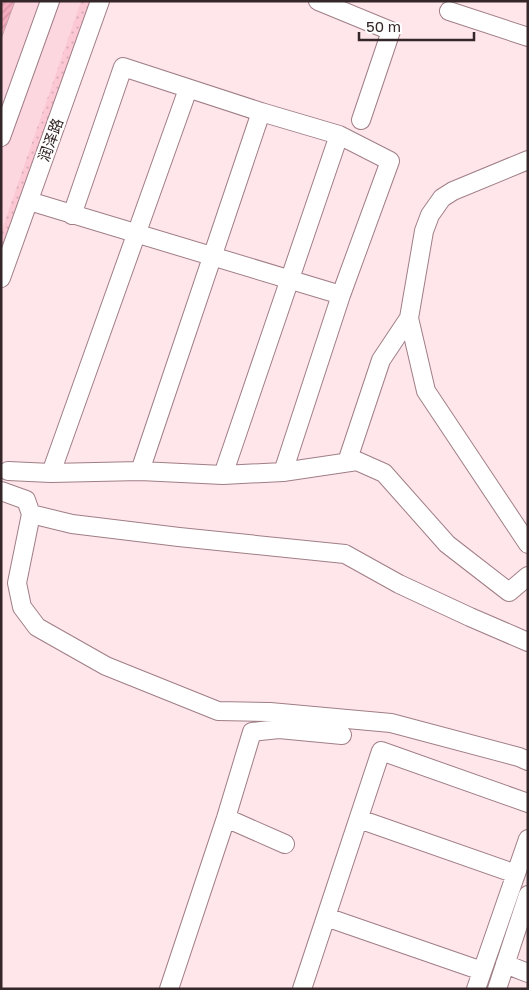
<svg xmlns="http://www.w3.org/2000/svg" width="529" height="990" viewBox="0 0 529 990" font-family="'Golos Text','Noto Sans SC',sans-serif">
	<defs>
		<pattern id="grass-dots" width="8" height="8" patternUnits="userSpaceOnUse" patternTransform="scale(1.25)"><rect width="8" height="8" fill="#fbc8d4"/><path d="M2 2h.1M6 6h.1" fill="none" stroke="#d8acb6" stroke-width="1.8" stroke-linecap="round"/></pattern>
		<pattern id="building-hatch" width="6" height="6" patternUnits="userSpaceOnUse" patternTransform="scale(1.25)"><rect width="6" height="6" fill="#f5abbe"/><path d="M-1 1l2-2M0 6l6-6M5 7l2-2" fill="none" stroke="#d393a3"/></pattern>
	</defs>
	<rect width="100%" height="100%" fill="#fee6eb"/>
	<path fill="#fdd7e0" d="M1,1H81L1,232Z"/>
	<path fill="url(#grass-dots)" d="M81,1H93L1,261V232Z"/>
	<path fill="url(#building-hatch)" stroke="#c5a1aa" d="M1,1H15L1,39Z"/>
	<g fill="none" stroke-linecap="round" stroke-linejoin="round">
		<g stroke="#a07e86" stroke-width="20">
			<path id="street" d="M318,1L391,31L361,120
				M449,11L528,37
				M1,137L50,1
				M528,160L453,191L442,198L430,215L424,231L409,318L426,391L528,544
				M29,201L341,295
				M72,215L123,67L261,112L339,135L390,161L341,295L283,472
				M1,278L100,1
				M347,462L381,360L409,318
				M8,471L51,473L140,471L223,475L283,472L357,461L384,473L447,544L509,592L528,576
				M140,471L261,112
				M51,473L188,89
				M223,475L339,135
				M1,491L26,500L31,514L17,583L22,607L37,627L106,666L218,711L270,712L391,723L519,757L528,761
				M31,514L72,524L179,537L345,554L399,584L470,617L528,642
				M226,818L285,844
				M359,819L516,874
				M326,917L482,971
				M505,964L528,973
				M169,989L226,818L252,732L279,729L342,735
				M302,989L381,751L528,803
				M476,989L528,839
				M497,989L528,895"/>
		</g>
		<use href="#street" stroke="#fff" stroke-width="18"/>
	</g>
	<g text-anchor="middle" stroke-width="4.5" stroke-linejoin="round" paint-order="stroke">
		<g font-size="15" fill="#342629" stroke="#fff">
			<text transform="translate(51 140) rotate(-70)" y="5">润泽路</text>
		</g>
	</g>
	<rect width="529" height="990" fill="none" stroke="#342629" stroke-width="5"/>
	<path d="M359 32v8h115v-8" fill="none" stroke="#342629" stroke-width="2.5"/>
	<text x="366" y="32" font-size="15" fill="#342629" stroke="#ffffff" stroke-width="4" paint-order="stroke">50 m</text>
</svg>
